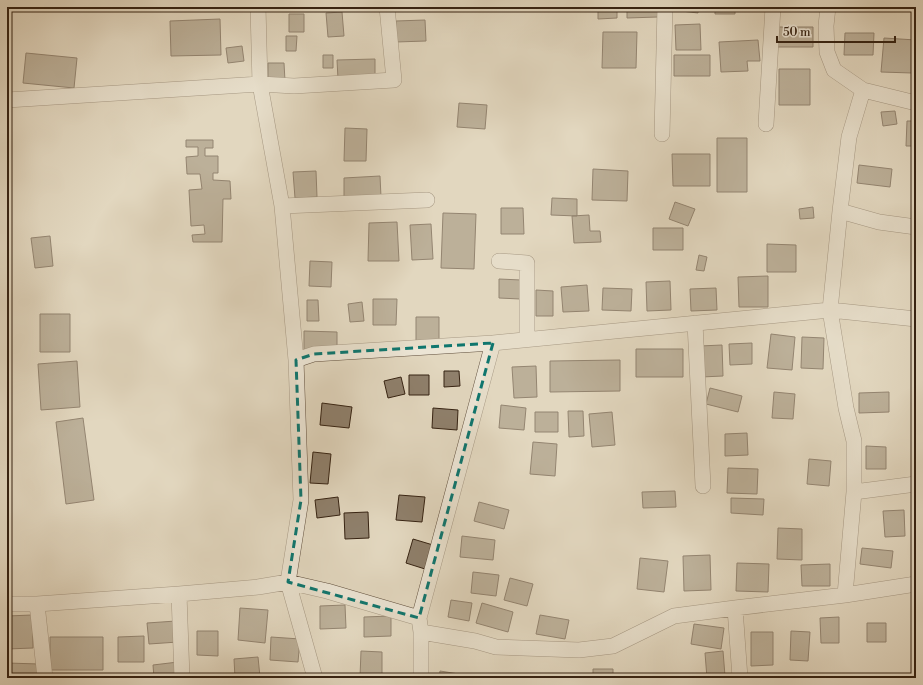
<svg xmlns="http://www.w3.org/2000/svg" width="923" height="685" viewBox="0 0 923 685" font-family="'Libre Bodoni',serif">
	<rect width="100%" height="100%" fill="#e2d7bf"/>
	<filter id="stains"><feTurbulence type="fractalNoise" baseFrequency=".005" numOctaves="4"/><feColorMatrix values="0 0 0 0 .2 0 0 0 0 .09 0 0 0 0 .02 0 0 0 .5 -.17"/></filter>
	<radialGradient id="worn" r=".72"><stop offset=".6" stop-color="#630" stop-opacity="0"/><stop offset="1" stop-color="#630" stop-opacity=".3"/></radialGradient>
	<path fill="#8f806c" stroke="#352212" d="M598,7H617V18L598,19Z
		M627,7H657L658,17L627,18Z
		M674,7H698V13L673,10Z
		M715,7H735V14H715Z
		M342,12L344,36L328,37L326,13Z
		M289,14H304V32H289Z
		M220,19L221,55L171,56L170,21Z
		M425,20L426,41L396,42V21Z
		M700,24L701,50H676L675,25Z
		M776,27H813V47H776Z
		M603,32H637L636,68H602Z
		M845,33H874L873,55H844Z
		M286,36H297L296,51H286Z
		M884,38L916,40L912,73L881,72Z
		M758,40L760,61H747L748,71L721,72L719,42Z
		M242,46L244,61L228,63L226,48Z
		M26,53L77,58L74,88L23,83Z
		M323,55H333V68H323Z
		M674,55H710V76H674Z
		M7,56H9L7,88Z
		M375,59V78L338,79L337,60Z
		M268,63H284L285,81H268Z
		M779,69H810V105H779Z
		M459,103L487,105L485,129L457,127Z
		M895,111L897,124L883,126L881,112Z
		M907,121H916V146H906Z
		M345,128L367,129L366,161H344Z
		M717,138H747V192H717Z
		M186,140H213V148H205V156H218V173H213V180L230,181L231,199H223L222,242H193L192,235L205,234L204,225L191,226L189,190L202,189L200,174H187L186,157L198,156V147H186Z
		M672,154H710V186H673Z
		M859,165L892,169L890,187L857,183Z
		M593,169L628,171L627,201L592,200Z
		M316,171L317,197L295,198L293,172Z
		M380,176L381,197L344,198V178Z
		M914,193H916V211H915Z
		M552,198L577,199V216L551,215Z
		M675,202L695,209L688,226L669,219Z
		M813,207L814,218L800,219L799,209Z
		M501,208H523L524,234H501Z
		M443,213L476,214L474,269L441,268Z
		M589,215L590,231H600L601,242L574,243L572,216Z
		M397,222L399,261H368L369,223Z
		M431,224L433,259L412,260L410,225Z
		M653,228H683V250H653Z
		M50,236L53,266L35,268L31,238Z
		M767,244L796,245V272H767Z
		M699,255L707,257L704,271L696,270Z
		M310,261L332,262L331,287L309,286Z
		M768,276V307H739L738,277Z
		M499,279L521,280L520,299L499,298Z
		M670,281L671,310L647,311L646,282Z
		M587,285L589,311L563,312L561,287Z
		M603,288L632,289L631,311L602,310Z
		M716,288L717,310L691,311L690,289Z
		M536,290L553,291V316H536Z
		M373,299H397L396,325H373Z
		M307,300H318L319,321H307Z
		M362,302L364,321L350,322L348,304Z
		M40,314H70V352H40Z
		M416,317H439V343H416Z
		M304,331L337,332V351L304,350Z
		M771,334L795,337L792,370L767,368Z
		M802,337L824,338L823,369L801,368Z
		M752,343V364L730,365L729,344Z
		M722,345L723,376L701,377L700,346Z
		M636,349H683V377H636Z
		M620,360V391L550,392V361Z
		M77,361L80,407L41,410L38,364Z
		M536,366L537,397L514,398L512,367Z
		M444,371H459L460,386L444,387Z
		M409,375H429V395H409Z
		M401,377L405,394L388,398L384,381Z
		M710,388L742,396L738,412L706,404Z
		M774,392L795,394L793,419L772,418Z
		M889,392V412L859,413V393Z
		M322,403L352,407L349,428L320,425Z
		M501,405L526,408L524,430L499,428Z
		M433,408L458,410L457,430L432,428Z
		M568,411H583L584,436L569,437Z
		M535,412H558V432H535Z
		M612,412L615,445L592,447L589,414Z
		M83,418L94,500L66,504L56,422Z
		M747,433L748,455L725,456V434Z
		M533,442L557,444L555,476L530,474Z
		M866,446L886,447V469H866Z
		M313,452L331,454L328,484L310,483Z
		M809,459L831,461L829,486L807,484Z
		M728,468L758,469L757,494L727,493Z
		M675,491L676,507L643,508L642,492Z
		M399,495L425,497L422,522L396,520Z
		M338,497L340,515L317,518L315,500Z
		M731,498L764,499L763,515L731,513Z
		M479,502L509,510L504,529L474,521Z
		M904,510L905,536L885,537L883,511Z
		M368,512L369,538L345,539L344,513Z
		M778,528L802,529V560L777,559Z
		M462,536L495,540L493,560L460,557Z
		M413,539L433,545L425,569L406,563Z
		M914,539H916V570H912Z
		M862,548L893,551L891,568L860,564Z
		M710,555L711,590L684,591L683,556Z
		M640,558L668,561L664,592L637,589Z
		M737,563L769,564L768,592L736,591Z
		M830,564V586H802L801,565Z
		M473,572L499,575L496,596L471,593Z
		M510,578L533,584L527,606L504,600Z
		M451,600L472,603L469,621L448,617Z
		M482,603L513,612L508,632L476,623Z
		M345,605L346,628L320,629V606Z
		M240,608L268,610L265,643L238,640Z
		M32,615L33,648L7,649V616Z
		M540,615L569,620L565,639L536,634Z
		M391,616V636L364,637V617Z
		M839,617V643H821L820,618Z
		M176,621L178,642L149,644L147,623Z
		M867,623H886V642H867Z
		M694,624L724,628L721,649L691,644Z
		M197,631H218V656L197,655Z
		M791,631L810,632L808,661L790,660Z
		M751,632H773V665L751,666Z
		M144,636V662H118V637Z
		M50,637H103V670H50Z
		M271,637L300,639L298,662L270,660Z
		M361,651L382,652V677H360Z
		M723,651L725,676L707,678L705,653Z
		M258,657L260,677L235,678L234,659Z
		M178,662L180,678H154L153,665Z
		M7,663L39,664V678H12V675L7,674Z
		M593,669H613V678H593Z
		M440,671L465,675V678H439Z
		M629,675L648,676V678H629Z"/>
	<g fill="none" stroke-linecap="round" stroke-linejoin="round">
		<g stroke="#604f3d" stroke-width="16">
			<path id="minor" d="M828,7L826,26L827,52L834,70L863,90L916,103
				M7,100L260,84L258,7
				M766,124L773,7
				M662,134L665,7
				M282,206L260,84L294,86L394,80L387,7
				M840,211L879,222L916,227
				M499,261L527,263V339
				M695,323L703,486
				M296,360L282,206L427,200
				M854,492L916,484
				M179,594L182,678
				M845,595L916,584
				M7,604H37L179,594L258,587L288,582L327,591L419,618
				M37,604L45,678
				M735,608L740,678
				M421,632L475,641L496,647L579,650L613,646L674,616L735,608L845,595L854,492V441L846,408L830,310L916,319
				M315,678L288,582L301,500L296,360L314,354L493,343
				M421,678V632L419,618L493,343L830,310L840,211L849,137L863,90"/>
		</g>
		<use href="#minor" stroke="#ece5d5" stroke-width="15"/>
	</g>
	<path d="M0 0H923V685H0ZM493,343L419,618L288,582L301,500L296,360L314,354Z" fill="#e2d7bf" fill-opacity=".55" fill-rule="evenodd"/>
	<path fill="none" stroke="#0f766e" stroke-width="3" stroke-dasharray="8 5" stroke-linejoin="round" d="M493,343L419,618L288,582L301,500L296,360L314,354Z"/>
	<rect width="923" height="685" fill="none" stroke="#e2d7bf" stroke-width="24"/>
	<rect x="8" y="8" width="907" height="669" fill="none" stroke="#352212" stroke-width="2"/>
	<rect x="12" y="12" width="899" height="661" fill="none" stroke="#352212"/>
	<path d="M777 36v6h118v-6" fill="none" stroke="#352212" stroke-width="2"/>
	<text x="783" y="36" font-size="12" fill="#352212" stroke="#ece5d5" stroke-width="3" paint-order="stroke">50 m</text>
	<rect width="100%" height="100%" filter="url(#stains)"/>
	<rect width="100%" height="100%" fill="url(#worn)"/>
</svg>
